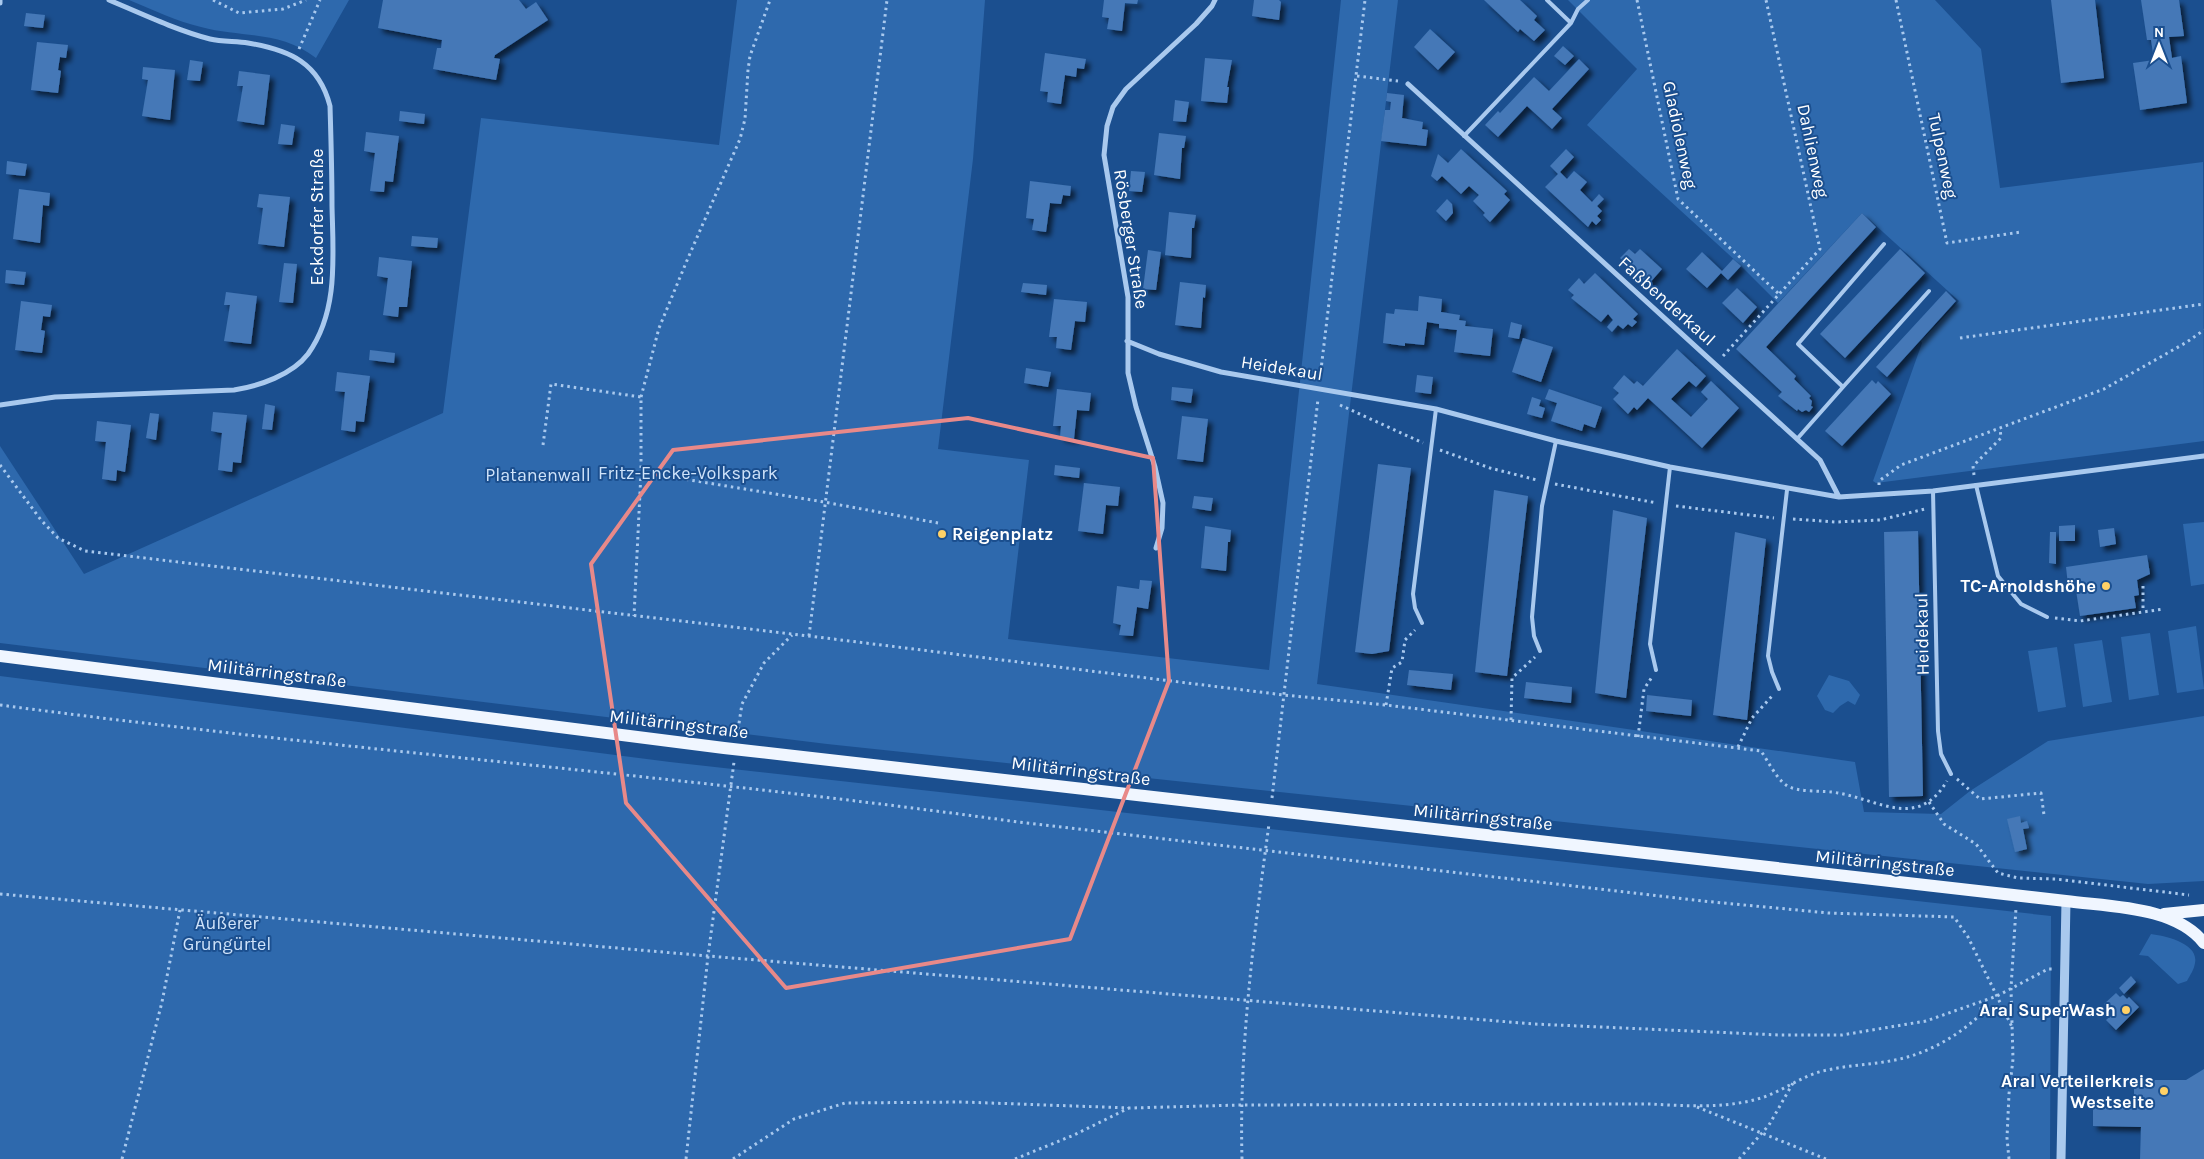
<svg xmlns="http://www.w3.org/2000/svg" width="2204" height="1159" viewBox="0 0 2204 1159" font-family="Karla,sans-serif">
	<defs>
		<filter id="shadow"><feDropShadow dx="4.5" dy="4.5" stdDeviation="2.5" flood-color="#0009"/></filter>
	</defs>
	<rect width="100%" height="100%" fill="#1b4f8f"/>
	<path fill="#2e69ad" d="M129,0H349L316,58C280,30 242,38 201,27C176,21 153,10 129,0Z
		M737,0H985L973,159L938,449L1029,460L1008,639L1269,670L1341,0H1398L1317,684L1855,762L1864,812L1941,814L1970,791L2048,741L2204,716V881L2148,884L827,744L0,643V446L84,574L443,413L481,118L719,145Z
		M1568,0H1935L1981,49L2000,188L2203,162L2204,441L1876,483L1873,481L1922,343L1921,341L1959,301L1862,213L1778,303L1738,263L1587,125L1637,69Z
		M2204,522V584L2191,586L2183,524Z
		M2196,626L2204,689L2177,693L2168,631Z
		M2150,633L2159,695L2129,700L2121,637Z
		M2102,640L2112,702L2083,707L2074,644Z
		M2057,647L2066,707L2038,712L2028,651Z
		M1829,675L1849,681L1860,695L1855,705L1848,701L1840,706L1833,713L1825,710L1817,696Z
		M0,676L670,762L2051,916L2050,1159H0Z
		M2151,934C2165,936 2199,943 2195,963C2194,970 2190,975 2187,981L2178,984L2148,956L2139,955Z"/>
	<path fill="#4478b7" filter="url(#shadow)" d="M383,0H519L526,9L536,2L548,20L495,55L494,58L500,59L496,80L433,69L437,48H441L442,40L378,28Z
		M1104,0H1138L1137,4L1125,3L1122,31L1107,29L1109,18L1102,17Z
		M1254,0H1279L1281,2L1279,20L1252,16Z
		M1484,0H1520L1537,16L1534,20L1545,30L1534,41L1520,29L1518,32Z
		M2051,0H2095L2104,78L2061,83Z
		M2141,0H2179L2184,36L2169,37L2172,58L2181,56L2187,103L2140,110L2133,63L2154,60L2151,40H2147Z
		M26,13L45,15L43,28L24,26Z
		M1430,29L1455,52L1438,70L1414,47Z
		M37,42L68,45L66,58L60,57L58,70L61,71L58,93L31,90Z
		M1563,46L1574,56L1565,65L1554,56Z
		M1045,53L1086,59L1084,69L1077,68L1076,77L1065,75L1061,104L1047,102L1048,92L1040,91Z
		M1205,58L1232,60L1227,87H1229L1227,103L1201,101Z
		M1579,59L1589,69L1552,109L1562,118L1552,129L1527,106L1498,137L1485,125L1498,111L1500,113L1534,77L1549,91Z
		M190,60L203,62L200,81L187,80Z
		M143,67L175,70L170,120L142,116L148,80L142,79Z
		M239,71L270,75L264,125L237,121L243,86H237Z
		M1387,93L1404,95L1402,118L1423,122L1422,129L1428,130L1426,146L1381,141L1385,110H1390L1391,102L1386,101Z
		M1175,100L1189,102L1186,122L1173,121Z
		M400,111L425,114L424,124L399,121Z
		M281,124L295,126L292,145L278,144Z
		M366,132L399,136L393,182L385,181L384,192L370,191L375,153L364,151Z
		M1159,133L1186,136L1184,148H1182L1180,179L1154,175Z
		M1461,149L1507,191L1504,194L1510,200L1490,222L1483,215L1485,213L1473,201L1479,195L1469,186L1461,194L1442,176L1437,181L1431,176L1438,154L1448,163Z
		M1566,149L1574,157L1560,172L1567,179L1574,171L1587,182L1580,190L1592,202L1599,194L1604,199L1597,206L1602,211L1597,216L1601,220L1596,225L1592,221L1588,227L1545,187L1558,174L1550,166Z
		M7,161L27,164L25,176L6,174Z
		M1131,171L1145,172L1142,192L1129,191Z
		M1030,181L1071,186L1070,196L1063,195L1061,204L1050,203L1046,232L1032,230L1034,219L1026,218Z
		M19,189L50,193L49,206L43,205L40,243L13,239Z
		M259,194L290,197L284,247L258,244L263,208L257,207Z
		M1447,199L1452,204L1453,213L1446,221L1436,211Z
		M1169,212L1196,215L1194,228H1192L1191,258L1165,255Z
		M1862,213L1876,227L1766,347L1796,376L1794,379L1811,396L1809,398L1812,401L1811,406L1813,407L1809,412L1806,410L1802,412L1798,409L1797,411L1778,396L1782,392L1736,349Z
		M412,236L438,238L437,248L411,246Z
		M1629,249L1635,254L1640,249L1662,269L1648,285L1639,276L1636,280L1631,275L1635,271L1620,258Z
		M1900,249L1925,273L1845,358L1820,334Z
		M1148,250L1161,252L1156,290L1143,289Z
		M1702,252L1722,271L1733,259L1741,266L1728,280L1721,273L1707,288L1686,269Z
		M379,257L412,261L407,307H399L398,317L383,315L388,278L377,276Z
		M284,263L297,264L293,303L279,302Z
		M6,270L26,272L24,285L5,283Z
		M1595,273L1638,314L1633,319L1637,322L1632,327L1628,324L1623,329L1618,325L1612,332L1607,327L1613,320L1608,314L1601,322L1571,298L1574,295L1568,290L1579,278L1584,284Z
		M1180,282L1206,285L1205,298L1203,297L1201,328L1175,325Z
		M1023,283L1047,285L1046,295L1021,292Z
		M1737,288L1757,307L1743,323L1722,303Z
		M1946,291L1956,301L1887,377L1876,367Z
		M226,292L257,296L251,344L224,341L230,305H224Z
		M1419,296L1442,299L1441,312L1460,315L1459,320L1466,321L1465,326L1493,329L1490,356L1454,352L1457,330L1439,328V324L1427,322L1424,345L1405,343V346L1383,343L1386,313L1394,314L1395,309L1418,311Z
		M1054,299L1087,302L1085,322L1075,321L1071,350L1056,348L1057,337H1049Z
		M21,301L52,305L50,317L43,316L41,330L45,331L42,353L15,350Z
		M1511,322L1522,325L1519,339L1508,337Z
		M1523,338L1553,347L1541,382L1512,372Z
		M1677,349L1706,376L1696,387L1689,381L1671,399L1691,417L1708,399L1701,392L1711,381L1739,408L1702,448L1648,398L1637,410L1634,407L1628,414L1613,399L1619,393L1613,388L1624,375L1634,384L1637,381L1643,386Z
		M370,350L395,353L394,363L369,360Z
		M1026,368L1051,372L1048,387L1024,383Z
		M337,372L370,376L364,422L356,421L355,432L341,430L345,392L335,391Z
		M1417,375L1433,377L1431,394L1415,392Z
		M1872,380L1876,384L1878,381L1891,394L1842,446L1825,431Z
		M1172,387L1193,389L1191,403L1171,400Z
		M1057,389L1091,393L1089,411L1077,410L1074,439L1060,437L1061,426H1053Z
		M1549,389L1602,407L1595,428L1584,424L1582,431L1551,421L1557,403L1545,399Z
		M1532,397L1541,400L1539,406L1545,408L1542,418L1527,414Z
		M265,404L275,406L272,430L262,429Z
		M213,412L247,415L241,463L233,462L232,472L218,470L222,433L211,431Z
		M150,413L159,414L156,440L146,438Z
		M1182,416L1208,419L1203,462L1177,459Z
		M97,421L131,425L125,472L117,470L116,481L102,479L106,442L95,441Z
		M1378,464L1411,468L1389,651L1372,654L1355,652Z
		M1055,465L1080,468L1079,478L1054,475Z
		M1084,483L1120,487L1118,506L1106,505L1103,534L1078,531Z
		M1494,490L1528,496L1507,676L1475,672Z
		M1194,496L1213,498L1211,511L1192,508Z
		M1613,510L1647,518L1626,698L1595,693Z
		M2075,525V541H2059V526Z
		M1205,526L1231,530L1230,542H1228L1226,571L1201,568Z
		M2114,528L2116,544L2100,547L2098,530Z
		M1918,531L1923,796L1889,797L1884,532Z
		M1735,532L1766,539L1747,720L1713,715Z
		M2050,532H2056V564L2049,563Z
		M2147,555L2150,574L2137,580L2139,595L2134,596L2136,608L2080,616L2075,584L2068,585L2066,567Z
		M1140,580L1152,581L1148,609L1137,607L1133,636L1119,635L1121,625L1113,623L1117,586L1139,589Z
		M1409,670L1453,674L1451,690L1407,685Z
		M1526,682L1572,687L1571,703L1524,698Z
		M1647,695L1692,700L1691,716L1646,711Z
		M2020,816L2021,823L2027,821L2029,828L2023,829L2027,849L2015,852L2007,819Z
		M2131,976L2136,982L2124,994L2119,988Z
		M2116,993L2120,997L2123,995L2127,999L2129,997L2139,1007L2116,1030L2106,1020L2113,1014L2104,1004Z
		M2204,1069V1159H2140L2141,1127L2093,1126V1103L2134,1104V1080H2186Z"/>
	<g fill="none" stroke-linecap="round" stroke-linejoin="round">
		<path stroke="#a9c9ee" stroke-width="3" stroke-dasharray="2.5 4" stroke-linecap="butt" d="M213,0L239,13L283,9L306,0
			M1637,0L1678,199L1780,295
			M1896,0L1947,243L2021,232
			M299,49L320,0
			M1357,76L1398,81
			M1960,338L2204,304
			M1723,356L1820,249L1766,0
			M1320,378L1365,0
			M641,397L659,328L688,258L740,139L745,119L748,70L750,56L770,0
			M1340,405L1423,443
			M543,445L551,384L641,397V472L634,616
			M1440,450L1490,468L1537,480
			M0,465L41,520L58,538L85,551L809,636L1284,695L1386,705L1761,751C1768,761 1776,778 1786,785C1797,793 1824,790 1838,793C1879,800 1918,830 1947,781
			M641,472L824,502L938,523
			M1974,475L1973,466L2001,438L2000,428
			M1555,484L1657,503
			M1879,485V481L1901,465L2104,389L2187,342L2204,330
			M1676,506L1774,518
			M1793,519L1836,522L1880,520L1925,509
			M2143,586V611
			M2055,618L2080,621L2164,609
			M809,636L887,0
			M0,705C338,750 680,775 1018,822L1703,901L1828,913L1954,917L1968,937L2012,1027
			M1386,705L1392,668L1402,662L1405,640L1415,630
			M1511,720L1512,678L1535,657
			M737,736L742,704L764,663L792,635
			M1638,737L1644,689L1652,677
			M1738,747L1752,718L1773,695
			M1957,779L1980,799L2041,793L2044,815
			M1272,798L1318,399
			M1929,802L1944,824L1976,844L1998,873L2018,878L2056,879L2189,895
			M0,894L708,956L1534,1024L1779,1035H1842L1926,1021L1997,996L2048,969H2054
			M1697,1107L1826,1159
			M122,1159L162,1002L180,910
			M686,1159L708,956L734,762
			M733,1159L794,1119L845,1103L962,1102L1130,1108L1241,1105L1650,1104C1687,1106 1728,1109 1764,1097C1784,1090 1802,1076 1823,1071C1847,1065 1871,1065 1895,1060C1927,1054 1958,1036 1981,1014V1003
			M1015,1159L1074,1135L1129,1108
			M1242,1159C1239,1046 1254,935 1269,824
			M1739,1159L1769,1125L1793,1083
			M2009,1159L2007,1138L2009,1094L2013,1059L2011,988L2016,908"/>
		<path stroke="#a9c9ee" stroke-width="4" d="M1571,23L1578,9L1588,0
			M1464,136L1571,23L1547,0
			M1843,387L1929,291
			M1797,439L1843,387L1798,344L1884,244
			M1976,485L1998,576L2021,604L2047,617
			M1933,491L1938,731L1941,754L1951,774
			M1422,623L1415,608L1413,594L1436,409
			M1540,651L1534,636L1532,617L1542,506L1556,441
			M1656,670L1650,644L1670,467
			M1779,689L1772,672L1768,656L1787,490"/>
		<path stroke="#a9c9ee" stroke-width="5" d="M0,3V0
			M1408,84L1820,460L1839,497
			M1127,341L1159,354L1221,372L1436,409L1556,441L1670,467L1839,497L1933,491L2204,456
			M0,405L55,397L234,390C259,386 292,375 308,354C339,311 333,255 332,206C332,172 331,139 330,106C319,63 290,50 248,43C236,41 222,42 210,39C176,30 142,14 109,0
			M1156,548L1162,528L1163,503L1155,467L1136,407L1128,373V297L1104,155L1107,126L1113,107L1126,89L1196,24L1212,6L1215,0"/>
		<path stroke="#a9c9ee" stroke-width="9" d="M2061,1159L2066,901"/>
		<path stroke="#f0f6ff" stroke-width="12" d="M0,656L724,748L2066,901C2110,907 2175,906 2204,943
			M2164,914L2204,910"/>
	</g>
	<path fill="none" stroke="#e88989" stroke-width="4" stroke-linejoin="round" d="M968,418L1153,458L1169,681L1070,939L786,988L626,803L591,564L673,450Z"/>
	<g fill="#ffd166" stroke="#1b4f8f" stroke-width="2">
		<circle cx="942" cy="534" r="5"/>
		<circle cx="2106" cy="586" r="5"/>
		<circle cx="2126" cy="1010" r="5"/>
		<circle cx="2164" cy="1091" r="5"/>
	</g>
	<g text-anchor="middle" stroke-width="4" stroke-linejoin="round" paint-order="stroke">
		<g font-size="18" fill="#fff" stroke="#1b4f8f">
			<text transform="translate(1680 135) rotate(78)" y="6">Gladiolenweg</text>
			<text transform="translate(1813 151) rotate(78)" y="6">Dahlienweg</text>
			<text transform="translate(1943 156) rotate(78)" y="6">Tulpenweg</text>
			<text transform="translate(317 217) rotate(-90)" y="6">Eckdorfer Straße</text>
			<text transform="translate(1131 239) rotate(81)" y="6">Rösberger Straße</text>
			<text transform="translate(1667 301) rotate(42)" y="6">Faßbenderkaul</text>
			<text transform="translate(1282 368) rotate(9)" y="6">Heidekaul</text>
			<text transform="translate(1922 634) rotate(-91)" y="6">Heidekaul</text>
			<text transform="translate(277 673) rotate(7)" y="6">Militärringstraße</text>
			<text transform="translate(679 724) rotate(7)" y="6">Militärringstraße</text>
			<text transform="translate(1081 771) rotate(7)" y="6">Militärringstraße</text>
			<text transform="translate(1483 817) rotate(6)" y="6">Militärringstraße</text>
			<text transform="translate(1885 863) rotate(6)" y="6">Militärringstraße</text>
		</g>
		<g font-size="18" fill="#cfe3fa" stroke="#1b4f8f">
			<text x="688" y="479">Fritz-Encke-Volkspark</text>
			<text x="538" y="481">Platanenwall</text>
			<text x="227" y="929">Äußerer<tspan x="227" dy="21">Grüngürtel</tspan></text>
		</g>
		<g font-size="18" font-weight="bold" fill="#fff" stroke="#1b4f8f" text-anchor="end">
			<text x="952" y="540" text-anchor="start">Reigenplatz</text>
			<text x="2096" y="592">TC-Arnoldshöhe</text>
			<text x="2116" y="1016">Aral SuperWash</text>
			<text x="2154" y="1087">Aral Verteilerkreis<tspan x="2154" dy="21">Westseite</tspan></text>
		</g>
	</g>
	<g transform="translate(2159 45)" stroke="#1b4f8f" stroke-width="4" paint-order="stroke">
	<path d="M0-4L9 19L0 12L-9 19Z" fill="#ffffff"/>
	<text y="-8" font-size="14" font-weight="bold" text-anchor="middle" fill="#ffffff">N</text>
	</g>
</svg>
